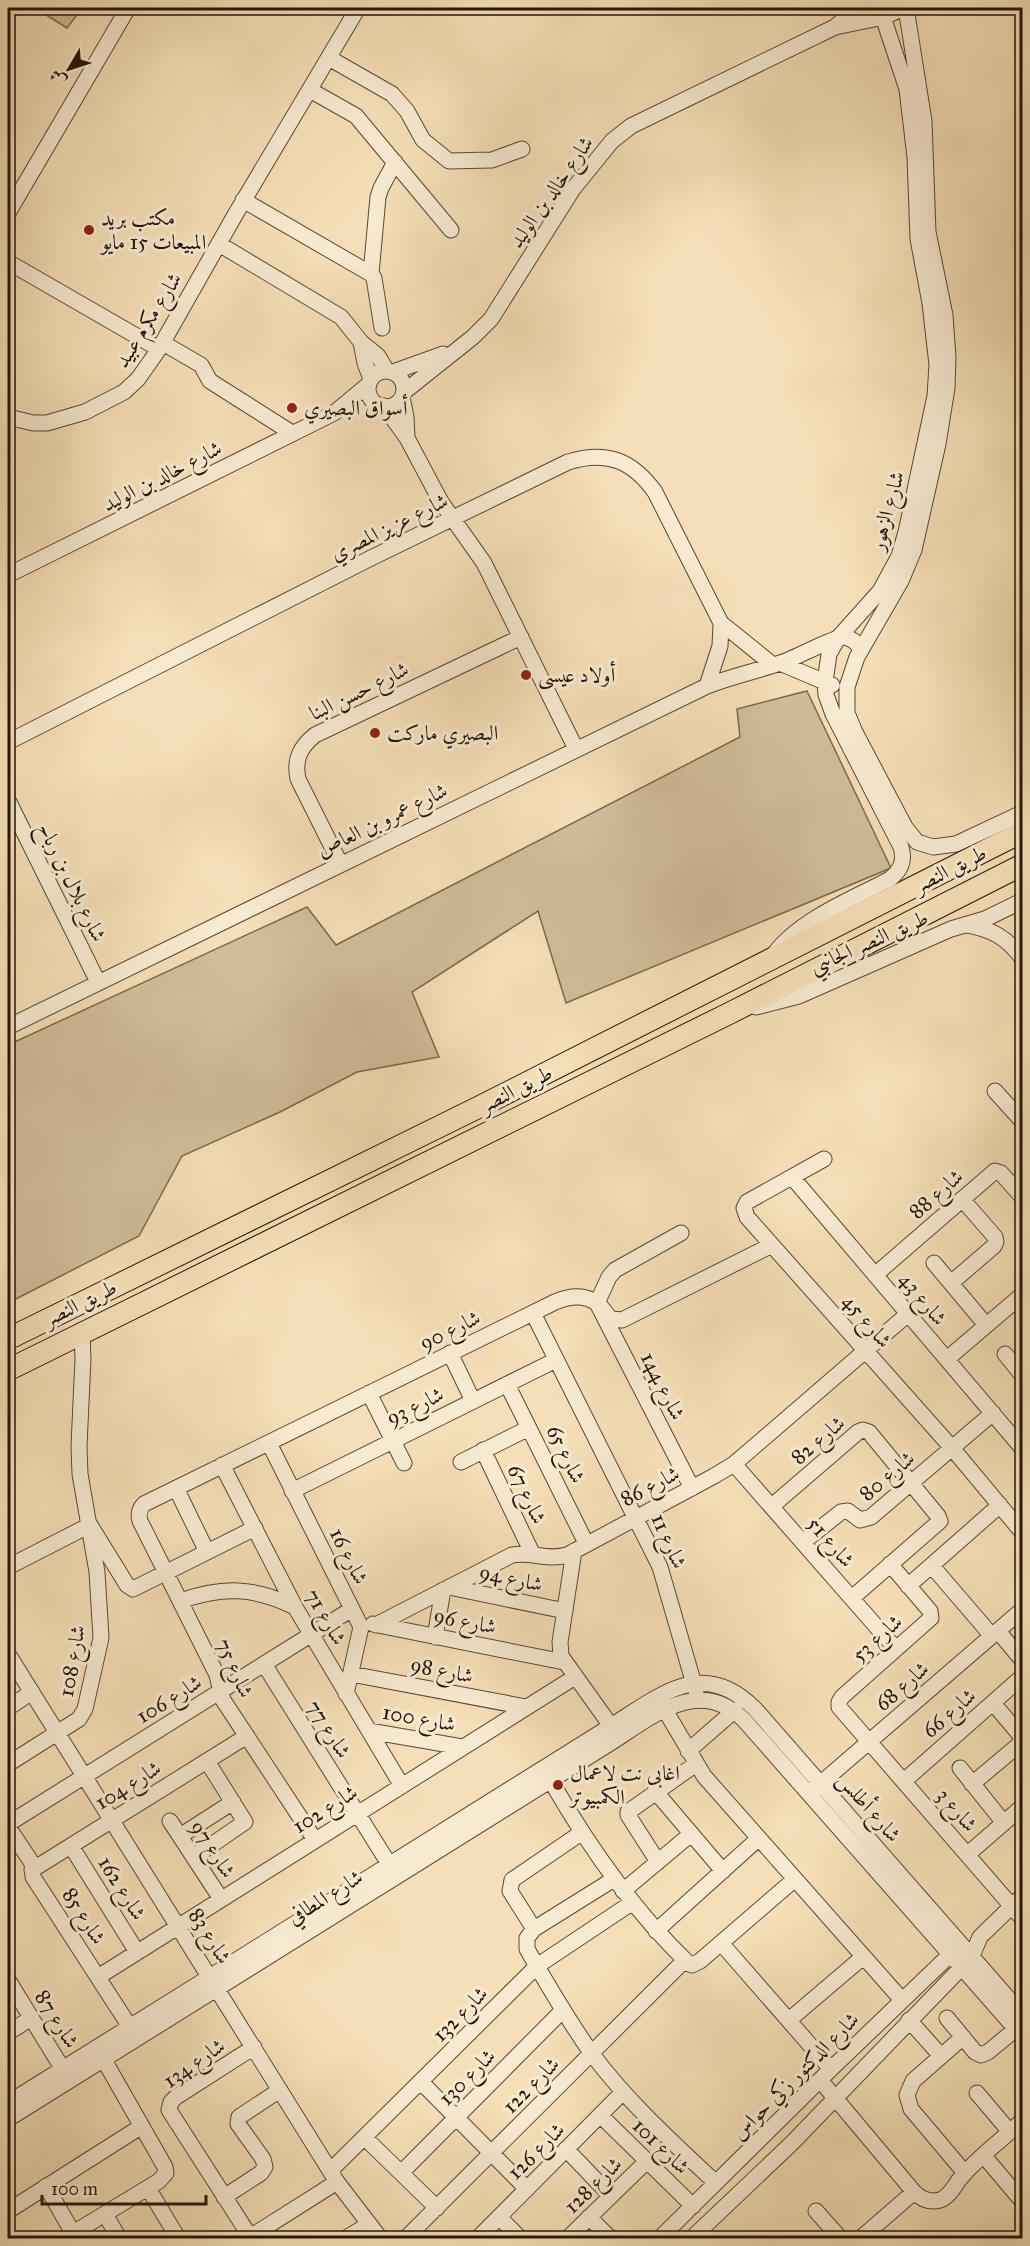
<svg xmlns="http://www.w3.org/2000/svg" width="1030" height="2246" viewBox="0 0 1030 2246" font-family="'IM FELL Great Primer',Amiri,serif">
	<rect width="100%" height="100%" fill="#f5dfb8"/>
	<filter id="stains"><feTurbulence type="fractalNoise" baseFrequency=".00333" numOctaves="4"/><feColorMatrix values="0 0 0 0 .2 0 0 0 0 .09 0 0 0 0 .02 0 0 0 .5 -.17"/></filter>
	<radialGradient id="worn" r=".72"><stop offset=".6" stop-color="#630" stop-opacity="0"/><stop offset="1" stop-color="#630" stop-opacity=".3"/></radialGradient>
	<path fill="#d1bd9a" stroke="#7a6950" stroke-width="1.5" d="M35,8H82L67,28Z
		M807,691L891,868L566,1003L538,911L412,992L439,1057L357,1072L280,1112L182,1156L139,1236L8,1303V1045L307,907L336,945L740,737L737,709Z"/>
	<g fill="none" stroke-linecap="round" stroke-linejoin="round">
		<g stroke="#584833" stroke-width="17">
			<path id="minor" d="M906,8L924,121L928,232L945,315L948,357L947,388L938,444L914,550L901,581L857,657L847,687V713L855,732L905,827L917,842L933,847L956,844L1022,813
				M835,27L857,8
				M329,58L392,94L407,111L423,140L449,161L492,160L522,149
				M310,90L356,116L451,230
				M243,200L371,274L374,278L382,328
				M8,213L128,8
				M219,244L341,317L361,342L378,356L387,371
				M8,262L159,349
				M371,274L378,197L381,188L395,162
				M361,342L365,363L371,379
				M163,343L201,365L210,381L292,433
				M368 389a18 18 0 1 1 36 0a18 18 0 1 1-36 0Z
				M393,372L443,354
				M404,392L473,337L491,319L573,189L612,141L631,126L835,27L884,17L903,8
				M402,397L406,417L407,438
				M384,406L407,438L441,502L484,563L576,749
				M8,417L33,423H47L85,412L124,392L138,379L159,349L235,215L358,8
				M8,575L334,413L369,384
				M780,663L832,685
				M707,686L720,646L721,623
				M8,742L369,559L568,462C606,450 632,460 655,492L721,623L773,665
				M8,800L98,982
				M340,863L298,779C294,760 300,747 315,735L521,637
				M967,925C992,929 1007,938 1022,958
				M774,954C800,919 853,899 890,879C901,870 905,861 901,847L833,714L826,695L825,682L829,654L838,638L880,591L899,556L906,532L935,396L937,365L930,303L918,239L915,157L907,89L880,8
				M756,1007L799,996L951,929L985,919L1022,901
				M8,1027L707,686C732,676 758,671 783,662C795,658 833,638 842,637C851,637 856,642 861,649
				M995,1091L1022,1121
				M824,1159L747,1202L744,1208L747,1217L952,1448L1022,1532
				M792,1177L1022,1448
				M681,1233L615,1270L609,1277L597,1303L692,1488
				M934,1263L986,1325
				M875,1275L995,1171L1001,1173L1022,1197
				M951,1283L994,1246L996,1242L995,1237L962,1199
				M533,1313L660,1567L696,1691
				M450,1353L473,1401
				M1005,1354L1022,1375
				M947,1359L1022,1295
				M507,1384L586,1543
				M369,1393L404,1463
				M269,1443L361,1627L346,1694
				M483,1450L533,1555
				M461,1462L529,1428
				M734,1464L896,1649
				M222,1465L295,1607L402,1786
				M176,1488L207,1552
				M292,1491L556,1360
				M772,1506L858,1432L863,1430L869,1432L938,1516L940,1521L852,1598
				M803,1542L841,1512L848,1511L860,1520L871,1517L993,1413
				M574,1551L560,1642L561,1656L611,1726
				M890,1564L930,1611L931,1618L842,1697L839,1702V1707L1022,1918
				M932,1566L992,1636
				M8,1567L90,1525L127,1585L133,1589L255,1528
				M908,1586L1000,1505
				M449,1587L565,1611
				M180,1601C223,1586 254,1587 295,1607
				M373,1624L564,1662
				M376,1625L512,1555C531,1551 547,1561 567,1555L714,1476L734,1464L908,1314
				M998,1631L1022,1660
				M435,1637L443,1590
				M8,1654L337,2182L380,2238
				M264,1664L394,1872
				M351,1674L526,1707
				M8,1708L32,1692
				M665,1710L704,1776L902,2000
				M369,1731L462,1747
				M688,1751L735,1710
				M8,1764L79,1719L85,1709L101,1638L97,1572L80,1474L79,1446L83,1359L82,1333
				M960,1768L1004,1823
				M551,1781C589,1847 632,1909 688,1963L692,1965L700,1961L795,1879
				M904,1781L1022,1677
				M972,1784L1021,1743L1020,1735L993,1703
				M813,1790L1022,1610
				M655,1791L723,1871
				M170,1821L221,1899
				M8,1824L352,1609
				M8,1827L32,1863L33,1877L130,2027
				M180,1836L233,1802
				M315,1840L223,1700L217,1675L140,1521C138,1514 139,1509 144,1504L555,1302C569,1296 585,1294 598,1304C603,1308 606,1314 611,1319L622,1320L772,1245
				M71,1846L137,1952
				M968,1854L1022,1807
				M194,1857L245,1822L207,1761
				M658,1862L628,1815V1812L696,1764
				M32,1870L247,1736
				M614,1879L534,1929L527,1938V1949C547,1984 568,2020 592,2054C628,2102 672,2142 716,2183
				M623,1891L691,1834
				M534,1929L510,1891L512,1880L581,1833
				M656,1931L759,1838
				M721,1943L831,2069
				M98,1977L575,1677
				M8,1980L67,2076
				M947,2018L975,2052L981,2055L988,2052L1016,2029
				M789,2020L863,1957
				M909,2020L941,2056
				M8,2033L31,2018
				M963,2037L913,2081L907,2095L911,2109L965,2173
				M820,2080L914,2192C921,2199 929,2203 940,2200C949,2197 954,2187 959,2180C976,2158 1002,2140 1022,2121
				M421,2082L527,2189
				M977,2093L1010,2132
				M8,2103L611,1726C661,1695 703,1657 755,1709L1022,2014
				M600,2115L693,2206
				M8,2119L604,1747C647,1721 697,1673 744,1720L1022,2036
				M365,2138L437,2208
				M566,2149L611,2196
				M984,2156L1022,2201
				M330,2171L537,1966L633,1902
				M401,2173L563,2010
				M46,2186L73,2233
				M148,2188L178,2238
				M224,2197L261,2173L265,2167L263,2159L238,2124L239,2117L280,2090
				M8,2211L142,2126
				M816,2211L840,2238
				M105,2214L119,2238
				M499,2217L520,2238
				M589,2217L610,2238
				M250,2237L337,2182
				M65,2238L159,2181L166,2173L165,2167L104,2060
				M251,2238L169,2110L171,2102L176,2097L254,2047
				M346,2238L368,2225
				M406,2238L685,1960
				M478,2238L623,2092
				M568,2238L647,2161
				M660,2238L831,2069L958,1947
				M692,2238L792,2143L962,1967L972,1956L980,1937L1022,1896
				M861,2238L914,2192"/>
		</g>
		<g stroke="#241507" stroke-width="23">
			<path id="highway" d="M8,1339L475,1109L1022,832
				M8,1370L730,1013L1022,865"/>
		</g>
		<use href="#minor" stroke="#f8ead1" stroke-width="15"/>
		<use href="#highway" stroke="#f5dfb8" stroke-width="21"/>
	</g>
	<g fill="#8f2418" stroke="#f8ead1" stroke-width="2">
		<circle cx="89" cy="230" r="6"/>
		<circle cx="292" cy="408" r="6"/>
		<circle cx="526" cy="675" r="6"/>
		<circle cx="375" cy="733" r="6"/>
		<circle cx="558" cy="1785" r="6"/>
	</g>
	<g text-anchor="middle" stroke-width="6" stroke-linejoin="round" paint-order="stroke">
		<g font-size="21" fill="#241507" stroke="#f8ead1">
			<text transform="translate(551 192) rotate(-55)" y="7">شارع خالد بن الوليد</text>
			<text transform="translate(148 320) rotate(-58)" y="7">شارع مكرم عبيد</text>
			<text transform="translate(162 476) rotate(-27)" y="7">شارع خالد بن الوليد</text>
			<text transform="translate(887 511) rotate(-75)" y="7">شارع الزهور</text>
			<text transform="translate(389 527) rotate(-26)" y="7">شارع عزيز المصري</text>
			<text transform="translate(359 691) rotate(-26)" y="7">شارع حسن البنا</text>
			<text transform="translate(382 820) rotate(-26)" y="7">شارع عمرو بن العاص</text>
			<text transform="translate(950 869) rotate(-27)" y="7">طريق النصر</text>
			<text transform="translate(72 882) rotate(64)" y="7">شارع بلال بن رباح</text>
			<text transform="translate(869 942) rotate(-24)" y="7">طريق النصر الجانبي</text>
			<text transform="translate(516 1089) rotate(-27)" y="7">طريق النصر</text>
			<text transform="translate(936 1194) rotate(-41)" y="7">شارع 88</text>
			<text transform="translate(923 1299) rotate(50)" y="7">شارع 43</text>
			<text transform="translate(80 1303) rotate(-26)" y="7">طريق النصر</text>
			<text transform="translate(867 1321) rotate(49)" y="7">شارع 45</text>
			<text transform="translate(450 1330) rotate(-26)" y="7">شارع 90</text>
			<text transform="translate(663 1386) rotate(63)" y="7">شارع 144</text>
			<text transform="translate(415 1406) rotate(-26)" y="7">شارع 93</text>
			<text transform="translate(818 1440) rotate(-40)" y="7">شارع 82</text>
			<text transform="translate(566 1454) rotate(64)" y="7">شارع 65</text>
			<text transform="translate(887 1476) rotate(-40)" y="7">شارع 80</text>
			<text transform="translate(650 1486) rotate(-27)" y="7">شارع 86</text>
			<text transform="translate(527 1494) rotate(65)" y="7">شارع 67</text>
			<text transform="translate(669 1541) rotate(66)" y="7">شارع 11</text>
			<text transform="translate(831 1542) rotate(49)" y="7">شارع 51</text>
			<text transform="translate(349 1556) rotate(63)" y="7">شارع 16</text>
			<text transform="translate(511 1578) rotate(12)" y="7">شارع 94</text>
			<text transform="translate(326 1617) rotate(60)" y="7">شارع 71</text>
			<text transform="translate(465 1621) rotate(11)" y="7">شارع 96</text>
			<text transform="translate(877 1638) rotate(-42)" y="7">شارع 53</text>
			<text transform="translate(72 1661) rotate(-80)" y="7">شارع 108</text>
			<text transform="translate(235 1668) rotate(66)" y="7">شارع 75</text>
			<text transform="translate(442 1670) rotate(11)" y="7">شارع 98</text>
			<text transform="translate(902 1686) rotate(-41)" y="7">شارع 68</text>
			<text transform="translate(169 1699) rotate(-32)" y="7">شارع 106</text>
			<text transform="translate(949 1713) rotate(-41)" y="7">شارع 66</text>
			<text transform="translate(419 1718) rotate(10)" y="7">شارع 100</text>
			<text transform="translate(329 1729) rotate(58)" y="7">شارع 77</text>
			<text transform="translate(128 1785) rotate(-32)" y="7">شارع 104</text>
			<text transform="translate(869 1807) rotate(49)" y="7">شارع أطلس</text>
			<text transform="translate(325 1809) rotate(-32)" y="7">شارع 102</text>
			<text transform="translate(957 1810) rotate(49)" y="7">شارع 3</text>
			<text transform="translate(213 1849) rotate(57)" y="7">شارع 97</text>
			<text transform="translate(122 1888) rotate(58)" y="7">شارع 162</text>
			<text transform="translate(325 1897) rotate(-32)" y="7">شارع المطافي</text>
			<text transform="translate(84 1916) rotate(58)" y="7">شارع 85</text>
			<text transform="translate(210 1936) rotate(58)" y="7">شارع 83</text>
			<text transform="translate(460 2014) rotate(-45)" y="7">شارع 132</text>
			<text transform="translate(57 2019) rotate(58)" y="7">شارع 87</text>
			<text transform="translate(194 2063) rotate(-35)" y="7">شارع 134</text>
			<text transform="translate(795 2076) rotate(-45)" y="7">شارع الدكتور زكي حواس</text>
			<text transform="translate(467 2077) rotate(-45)" y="7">شارع 130</text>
			<text transform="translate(531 2085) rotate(-45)" y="7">شارع 122</text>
			<text transform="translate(661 2146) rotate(44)" y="7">شارع 101</text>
			<text transform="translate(536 2151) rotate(-45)" y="7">شارع 126</text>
			<text transform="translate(593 2185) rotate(-44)" y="7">شارع 128</text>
		</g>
		<g font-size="21" fill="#241507" stroke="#f8ead1" text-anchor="start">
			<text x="101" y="225">مكتب بريد<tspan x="101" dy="24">المبيعات 15 مايو</tspan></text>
			<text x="304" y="415">أسواق البصيري</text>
			<text x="538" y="682">أولاد عيسى</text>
			<text x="387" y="740">البصيري ماركت</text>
			<text x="570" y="1780">اغابى نت لاعمال<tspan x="570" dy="24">الكمبيوتر</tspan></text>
		</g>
	</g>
	<rect width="1030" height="2246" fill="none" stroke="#f5dfb8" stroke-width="30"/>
	<rect x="9" y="9" width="1012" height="2228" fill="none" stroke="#241507" stroke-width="3"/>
	<rect x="15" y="15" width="1000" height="2216" fill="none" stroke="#241507" stroke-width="1.5"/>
	<g transform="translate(69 69) rotate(231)" stroke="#f8ead1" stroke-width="4.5" paint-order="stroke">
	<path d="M0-4.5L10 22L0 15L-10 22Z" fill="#241507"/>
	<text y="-9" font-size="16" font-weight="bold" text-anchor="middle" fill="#241507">ش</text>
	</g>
	<path d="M42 2195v9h164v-9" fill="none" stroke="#241507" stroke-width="3"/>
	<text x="51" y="2195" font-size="18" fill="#241507" stroke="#f8ead1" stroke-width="4.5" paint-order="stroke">100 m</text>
	<rect width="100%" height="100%" filter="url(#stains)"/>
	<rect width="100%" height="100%" fill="url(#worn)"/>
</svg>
